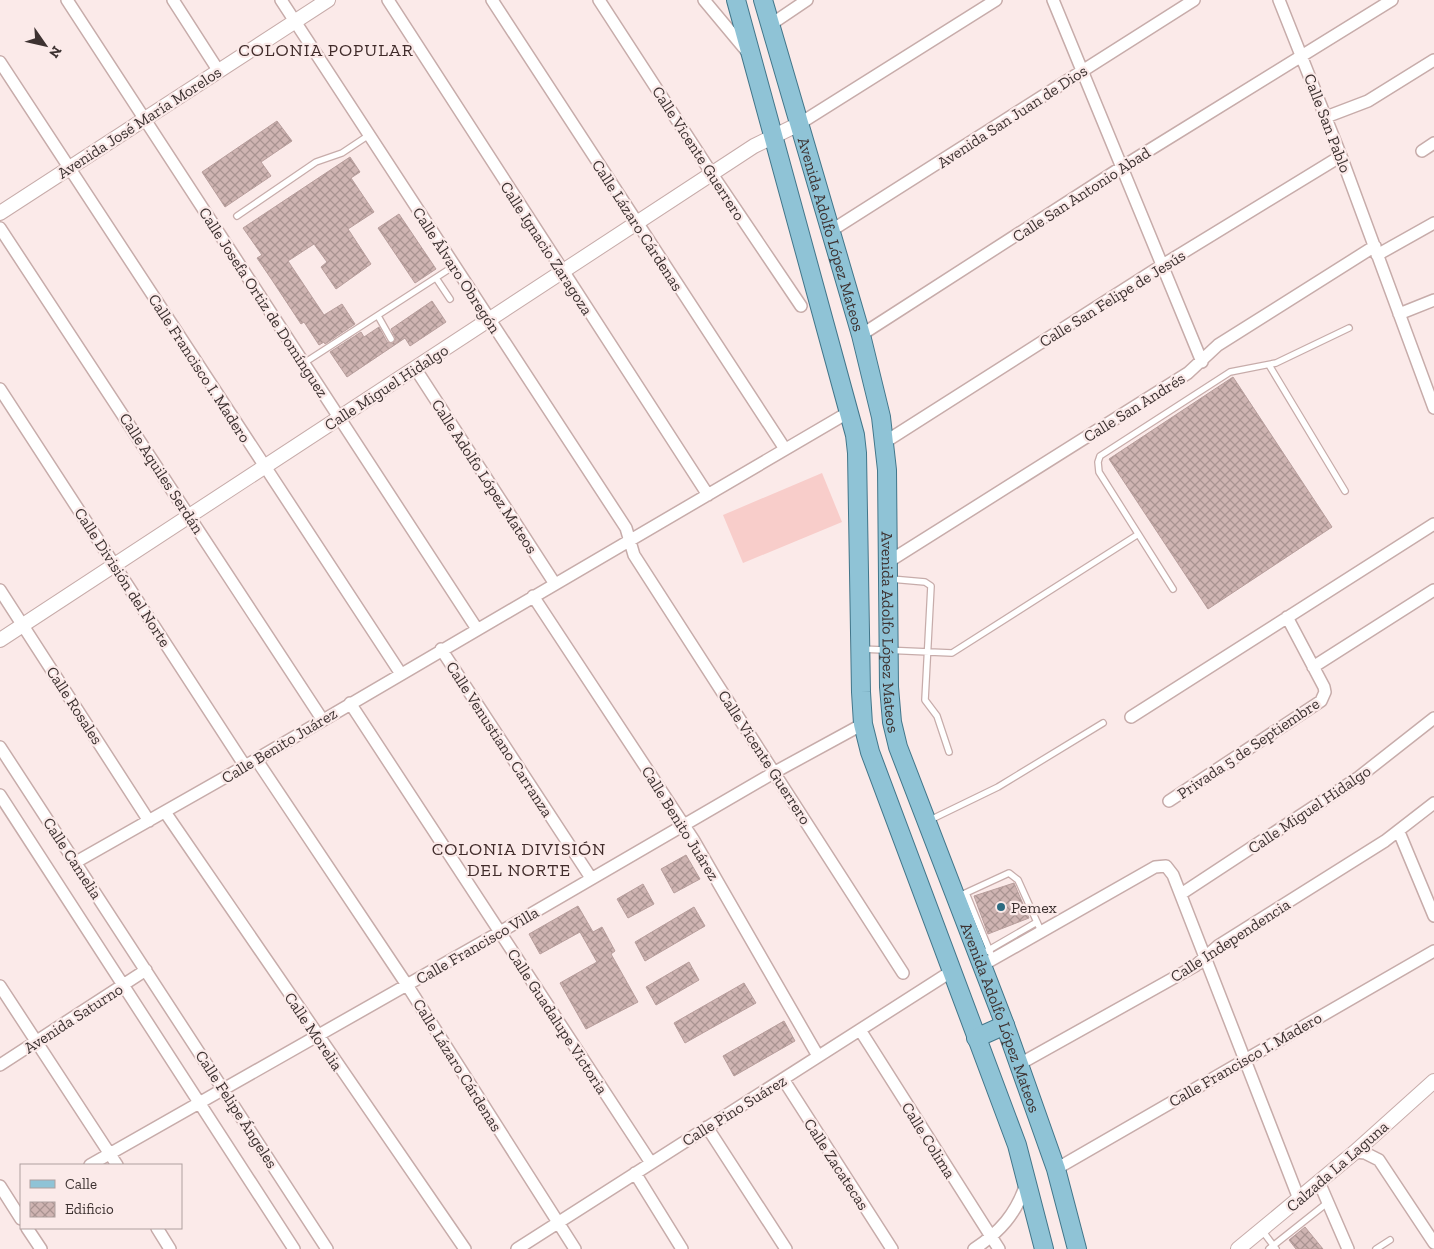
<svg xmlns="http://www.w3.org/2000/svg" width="1434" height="1249" viewBox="0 0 1434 1249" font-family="'Zilla Slab',serif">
	<defs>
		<pattern id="building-cross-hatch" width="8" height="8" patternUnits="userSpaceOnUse" patternTransform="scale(1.25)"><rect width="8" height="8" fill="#cfb4b2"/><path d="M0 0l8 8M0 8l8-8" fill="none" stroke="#a99391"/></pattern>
	</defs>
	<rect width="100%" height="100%" fill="#fbeae9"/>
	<path fill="#f8cdca" d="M822,473L842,522L743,563L723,515Z"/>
	<path fill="url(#building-cross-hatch)" stroke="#b89e9c" d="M277,121L292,141L261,162L271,176L225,207L202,172Z
		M350,157L360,172L351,178L374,212L348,229L371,264L336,289L321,267L327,262L314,244L288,261L324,315L342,304L355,324L325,344L324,342L319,345L304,322L301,324L272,280L257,258L262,255L243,228Z
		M399,214L436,269L415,283L378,228Z
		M432,301L446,322L410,346L405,338L347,377L330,352L361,332L364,337L379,327L387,342L393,343L396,339L391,329Z
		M1233,377L1332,527L1208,609L1109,459Z
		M686,855L700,879L674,893L661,869Z
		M1014,883L1029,918L988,934L974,896Z
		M643,884L654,904L628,918L617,899Z
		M578,906L593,932L602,927L615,951L611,954L638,1002L586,1029L560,983L597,962L580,932L540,954L529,934Z
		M694,907L705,926L645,961L635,942Z
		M689,962L699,980L656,1005L646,987Z
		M744,983L756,1003L685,1043L674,1023Z
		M784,1021L795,1041L734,1076L723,1056Z
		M1305,1227L1323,1249H1296L1289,1240Z"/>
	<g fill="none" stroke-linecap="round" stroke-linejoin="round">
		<g stroke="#c7acaa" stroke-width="8">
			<path id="service" d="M237,216L316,162L342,153L369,135
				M436,278L450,299
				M378,316L391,339
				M304,363L454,266
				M1269,365L1345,491
				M891,579L925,582L931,586L925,700L937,716L949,752
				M1173,589L1099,472L1098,462L1100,456L1230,372L1276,363L1349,328
				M861,649L952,653L1137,535
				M930,820L998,787L1103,723
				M966,893L993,959
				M957,897L1009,873L1018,880L1041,931
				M987,951L1037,922
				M1261,1229L1276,1249
				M1269,1249L1327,1203
				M1376,1249L1390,1240"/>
		</g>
		<g stroke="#c7acaa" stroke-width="14">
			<path id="minor" d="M67,0L477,629
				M173,0L218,70
				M281,0L626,528L634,555L903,973
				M388,0L708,495
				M492,0L785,449
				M599,0L712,174L801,306
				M704,0L749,54
				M1053,0L1202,362
				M1279,0L1341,156L1434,408
				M770,25L807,0
				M0,62L401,674
				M1326,117L1368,101L1434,60
				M799,124L996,0
				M1422,151L1434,143
				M0,228L322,719
				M829,232L1194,0
				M1377,255L1434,223
				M1399,314L1434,300
				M861,335L1122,167L1392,0
				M415,368L555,584
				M0,389L245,766
				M885,442L1161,266L1341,156
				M888,562L1188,373L1218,345L1375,246
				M0,590L149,821
				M533,596L693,839L818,1056
				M441,649L591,878
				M1313,667L1434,590
				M350,703L651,1163
				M1131,717L1434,524
				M0,747L327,1249
				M256,759L407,985L575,1249
				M0,795L294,1249
				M1169,801L1321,701L1325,692L1324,687L1287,617
				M165,812L465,1249
				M1399,832L1434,916
				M76,862L245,766L849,412
				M1181,894L1359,777L1434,718
				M981,966L1155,867L1166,866L1173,875L1299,1199
				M0,986L117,1165
				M860,1030L999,1249
				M0,1065L146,970
				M1018,1065L1195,966L1218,946L1385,841L1434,803
				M783,1079L892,1249
				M707,1127L786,1249
				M1355,1152L1365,1153L1379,1160L1434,1243
				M90,1165L500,932L775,772L863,724
				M1056,1169L1434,951
				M635,1173L682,1249
				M1319,1182L1348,1249
				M0,1186L21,1219
				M27,1228L41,1249
				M157,1228L170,1249
				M517,1249L952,971
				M974,1249C1000,1232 1016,1214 1026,1184"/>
		</g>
		<g stroke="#c7acaa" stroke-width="16">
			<path id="tertiary" d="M0,213L328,0
				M0,640L754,146L799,124
				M1238,1249L1355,1152L1434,1081"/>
		</g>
		<g stroke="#42768a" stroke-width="20">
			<g id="primary">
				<path d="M736,0L855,435L857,453L861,692L863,724L870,752L1017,1145L1044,1249"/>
				<path id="s1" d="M763,0L861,335L881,417L887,470L889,687L892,722L898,747L1005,1025L1056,1169L1077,1249"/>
				<path d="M976,1038L1005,1025"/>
			</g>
		</g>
		<use href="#service" stroke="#fff" stroke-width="5.5"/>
		<use href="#minor" stroke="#fff" stroke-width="11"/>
		<use href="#tertiary" stroke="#fff" stroke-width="14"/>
		<use href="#primary" stroke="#8fc3d6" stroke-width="18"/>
	</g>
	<circle fill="#2d6b81" stroke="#fbeae9" stroke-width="2" cx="1001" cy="907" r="5"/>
	<g text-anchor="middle" stroke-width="4.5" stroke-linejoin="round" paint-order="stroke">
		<g font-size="16" fill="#3d3231" stroke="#fbeae9">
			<text transform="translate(1012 116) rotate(-33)" y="6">Avenida San Juan de Dios</text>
			<text transform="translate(139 122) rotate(-33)" y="6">Avenida José María Morelos</text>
			<text transform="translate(1328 123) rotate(69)" y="6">Calle San Pablo</text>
			<text transform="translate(699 153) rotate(57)" y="6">Calle Vicente Guerrero</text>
			<text transform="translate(1081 194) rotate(-33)" y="6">Calle San Antonio Abad</text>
			<text transform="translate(638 225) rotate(57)" y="6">Calle Lázaro Cárdenas</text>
			<text dy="6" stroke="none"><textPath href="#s1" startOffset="244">Avenida Adolfo López Mateos</textPath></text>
			<text transform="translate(547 248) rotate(57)" y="6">Calle Ignacio Zaragoza</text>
			<text transform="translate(457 270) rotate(57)" y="6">Calle Álvaro Obregón</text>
			<text transform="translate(1112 298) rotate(-32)" y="6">Calle San Felipe de Jesús</text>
			<text transform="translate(264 302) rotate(57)" y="6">Calle Josefa Ortiz de Domínguez</text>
			<text transform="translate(200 368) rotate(57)" y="6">Calle Francisco I. Madero</text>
			<text transform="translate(386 387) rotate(-33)" y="6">Calle Miguel Hidalgo</text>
			<text transform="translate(1134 407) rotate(-32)" y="6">Calle San Andrés</text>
			<text transform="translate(162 473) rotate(57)" y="6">Calle Aquiles Serdán</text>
			<text transform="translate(485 476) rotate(57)" y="6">Calle Adolfo López Mateos</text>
			<text transform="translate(123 577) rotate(57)" y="6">Calle División del Norte</text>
			<text dy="6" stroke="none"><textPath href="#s1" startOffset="649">Avenida Adolfo López Mateos</textPath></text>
			<text transform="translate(75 705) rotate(57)" y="6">Calle Rosales</text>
			<text transform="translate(500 739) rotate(57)" y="6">Calle Venustiano Carranza</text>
			<text transform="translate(279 745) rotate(-31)" y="6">Calle Benito Juárez</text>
			<text transform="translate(1248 748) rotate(-34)" y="6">Privada 5 de Septiembre</text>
			<text transform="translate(765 757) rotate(57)" y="6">Calle Vicente Guerrero</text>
			<text transform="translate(1309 809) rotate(-34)" y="6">Calle Miguel Hidalgo</text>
			<text transform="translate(681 823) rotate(58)" y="6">Calle Benito Juárez</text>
			<text transform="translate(73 858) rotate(57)" y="6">Calle Camelia</text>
			<text transform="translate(1230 940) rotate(-33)" y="6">Calle Independencia</text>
			<text transform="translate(477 945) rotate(-30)" y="6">Calle Francisco Villa</text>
			<text transform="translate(73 1018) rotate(-33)" y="6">Avenida Saturno</text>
			<text dy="6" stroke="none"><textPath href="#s1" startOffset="1054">Avenida Adolfo López Mateos</textPath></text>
			<text transform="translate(558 1021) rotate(57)" y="6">Calle Guadalupe Victoria</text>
			<text transform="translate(314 1031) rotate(56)" y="6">Calle Morelia</text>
			<text transform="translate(1245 1059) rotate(-30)" y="6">Calle Francisco I. Madero</text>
			<text transform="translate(458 1065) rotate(58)" y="6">Calle Lázaro Cárdenas</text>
			<text transform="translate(237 1109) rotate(57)" y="6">Calle Felipe Ángeles</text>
			<text transform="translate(734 1110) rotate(-32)" y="6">Calle Pino Suárez</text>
			<text transform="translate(929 1140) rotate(58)" y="6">Calle Colima</text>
			<text transform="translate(837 1164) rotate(57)" y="6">Calle Zacatecas</text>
			<text transform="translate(1337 1166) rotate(-41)" y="6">Calzada La Laguna</text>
		</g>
		<g font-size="16" fill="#3d3231" stroke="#fbeae9" text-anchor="start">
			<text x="1011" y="913">Pemex</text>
		</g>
		<g font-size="18" letter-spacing="1" fill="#412c2b" stroke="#fbeae9">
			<text x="326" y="56">COLONIA POPULAR</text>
			<text x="519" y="855">COLONIA DIVISIÓN<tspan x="519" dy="21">DEL NORTE</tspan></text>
		</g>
	</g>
	<rect x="20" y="1164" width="162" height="65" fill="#fbeae9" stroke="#afa09f"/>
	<rect x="30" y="1180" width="25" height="8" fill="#8fc3d6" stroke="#afa09f"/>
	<text x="65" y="1189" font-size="15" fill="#3d3231">Calle</text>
	<rect x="30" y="1202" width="25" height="15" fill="url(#building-cross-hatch)" stroke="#afa09f"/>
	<text x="65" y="1214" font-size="15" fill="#3d3231">Edificio</text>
	<g transform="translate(45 45) rotate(124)" stroke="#fbeae9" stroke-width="4" paint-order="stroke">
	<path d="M0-4L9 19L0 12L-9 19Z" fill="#3d3231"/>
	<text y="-8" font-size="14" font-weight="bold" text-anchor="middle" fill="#3d3231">N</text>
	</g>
</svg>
